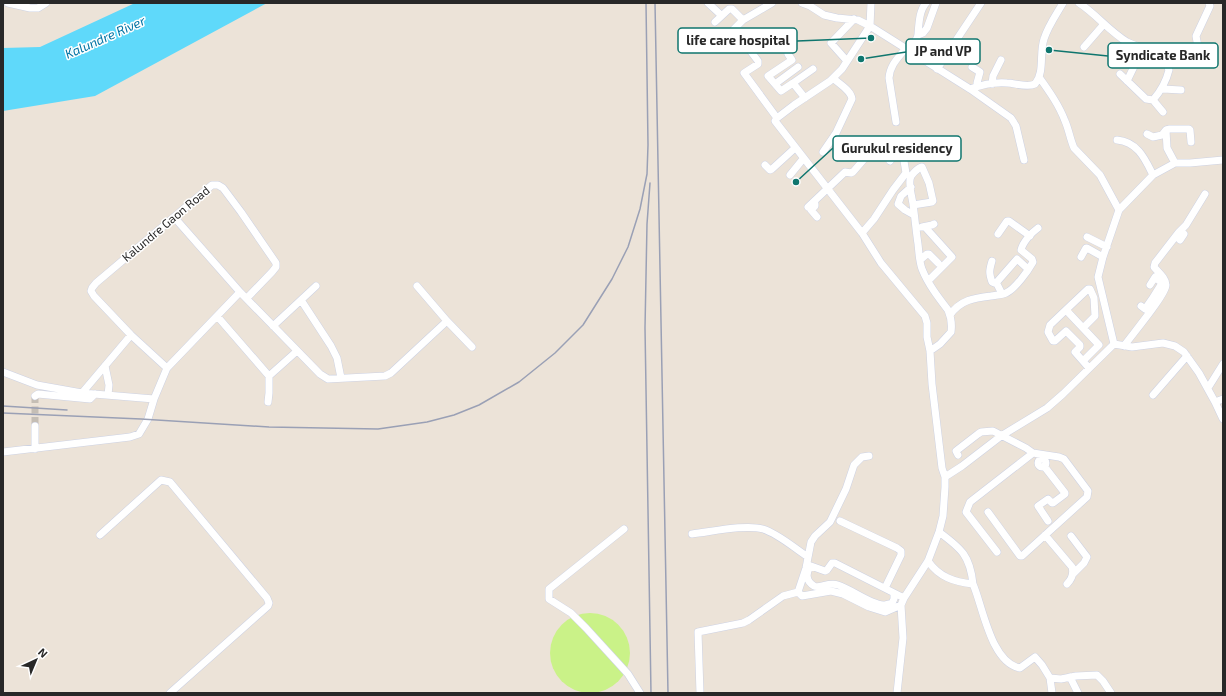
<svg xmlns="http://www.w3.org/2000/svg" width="1226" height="696" viewBox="0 0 1226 696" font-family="'Exo 2',sans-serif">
	<rect width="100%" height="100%" fill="#ece3d8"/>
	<path fill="#caf288" d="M550 653a40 40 0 1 1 80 0a40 40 0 1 1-80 0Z"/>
	<path fill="#5fd9fa" d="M135,3H267L95,96L3,111V48L40,47Z"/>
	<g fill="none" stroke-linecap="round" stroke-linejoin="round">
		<path stroke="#c5beb5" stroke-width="7" stroke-dasharray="7 3.5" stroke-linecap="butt" d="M35,396V426"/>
		<g stroke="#cdd2e3" stroke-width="8">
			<path id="minor" d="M8,3L30,8H38L46,3
				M708,3L721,15
				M772,3L743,20L734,29L736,32L758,61V64L744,73L777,118
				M802,3L810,6L824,15L837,18L858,20L870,26L970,89L1011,118L1016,126L1024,160
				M871,3L870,26L842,69L830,81L794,105L777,118L775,121L862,233L881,263L925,316L927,323V337L930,351L932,384L942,468L945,477V487L943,516L939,532L928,561L904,598L901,605L903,638L897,693
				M1079,3C1096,14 1109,31 1127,42C1137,47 1160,52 1166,62C1167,64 1168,68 1169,70C1166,82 1161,91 1153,100L1146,99L1120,74
				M715,22L729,9H732L743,20
				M918,35L923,33L927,28L936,3
				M1084,47L1104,24
				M909,50C912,46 918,39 918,34C919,24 919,11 926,3
				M788,54L792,60L768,76L781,91L793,83
				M1200,58L1196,36L1210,6L1209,3
				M847,61L831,43L854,19
				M1166,62L1172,57L1183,63
				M972,67L980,72L977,83V86
				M937,69L981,3
				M1039,77C1049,91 1059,105 1065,121C1069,130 1070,139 1074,148L1100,175L1119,210
				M1127,81L1143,48
				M775,84L798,67
				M992,84L993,76L1001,60
				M970,89C981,85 995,82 1007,83C1015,83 1027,88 1035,84C1045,72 1039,53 1044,39C1048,26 1056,15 1063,3
				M1163,89L1181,90
				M805,98L793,83L813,69
				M1153,100L1163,112
				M896,122L889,78C890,65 898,58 906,48
				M1166,130L1169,129H1189L1190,130L1191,142
				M1147,134L1153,137L1162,135L1166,130L1167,148L1175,163
				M1117,140C1138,142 1145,159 1153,175
				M902,149L914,150
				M823,152L836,133L852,99C851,90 839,84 833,78
				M765,165L770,170L772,169L795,148
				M790,175L803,159
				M911,187L901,196L898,204L905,210L914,215
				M815,204V206L811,210L817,217
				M913,205L932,202L933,201L929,183L922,167C918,168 910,175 910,180C909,187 912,197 913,204C915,218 916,231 918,244C919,252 919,261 922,269C928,284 938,297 948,310C951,317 952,325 951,332L940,344L930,351
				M808,207L845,172L851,173L853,172L872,150
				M174,217L240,292
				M922,227L932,225L934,224
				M925,227L952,257L928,281
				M862,233L874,219L893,190L906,173L902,149L897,151L890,161
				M998,234L1007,221H1009L1030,236
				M1087,237L1107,247
				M1180,240L1184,234
				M1081,257L1086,248H1087L1103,257
				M920,260L927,254H929L938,263
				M992,261C989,271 989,273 992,282L997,284L1002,294
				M996,283L1017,259L1028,269
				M1150,285L1155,277L1162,283L1152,299
				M417,286L447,321L472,347
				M301,300L331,346L337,358L341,378
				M1141,306L1145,309L1152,299L1155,301
				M1066,310L1083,328
				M950,315C960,300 974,298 991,296C996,295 1002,295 1006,293C1015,289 1028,271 1033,262L1032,259L1021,250C1023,242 1031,233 1038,228
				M217,316L269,376V393L268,402
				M273,326L316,286
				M1114,344L1098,277L1103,257L1119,210L1153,175L1175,163H1190L1223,160
				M1124,346C1131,336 1167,293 1166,285C1166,278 1158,272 1154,267L1155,263L1179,232L1186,225L1205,194
				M1083,361L1099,345L1083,328L1095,316L1094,298L1090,289H1088L1070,306L1050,325L1048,332L1053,341H1055L1066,331L1080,345V347L1075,352L1089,368
				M105,366L109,385L108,395
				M167,368L131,335L94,296L91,291L92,288L96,283L212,185H218L223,188L241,212L276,263V267L272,272L247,298
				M3,372L37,385L82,393L154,399
				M269,376L297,351
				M1208,388L1223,364
				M82,393L131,335
				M1153,395L1187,356
				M35,396L38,394L90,399L95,394
				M1215,402L1223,399
				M35,426V449
				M3,452L130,437L139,434L148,419L154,399L167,368L240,292L320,374L328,379L385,376L391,373L447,321
				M958,455L956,451L978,434L981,432L993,431L1026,448L1033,453L1059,457L1064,459L1088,491L1087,497L1022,556H1020L988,512
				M869,456L862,457L854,465L846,489L832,518L830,522L815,536L811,542L806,568L798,592L802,596L831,591L843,594L869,607L885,612L901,605
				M1038 463a4 4 0 1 1 8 0a4 4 0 1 1-8 0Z
				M1044,466L1065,493V494L1053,503H1052L1048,499L1038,506L1048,521
				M945,477L962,466L1001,436L1047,408L1063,394L1114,344L1132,347L1163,343L1175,346L1184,352L1199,373L1215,402L1223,419
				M840,521L897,548L901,551V555L885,588
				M624,529L549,589V599L571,613L586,628L628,674L640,693
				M939,532C962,549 970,556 973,584
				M692,534C711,532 745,524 763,529C779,534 794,548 808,557
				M100,535L161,480L170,482L267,598L269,603L268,606L170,693
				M1045,535L1072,567C1074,574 1072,579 1067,584
				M1071,536L1087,557L1084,563L1073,574
				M997,552L966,512L970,502L1033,453
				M928,561C939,577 954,582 973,584C983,607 991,663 1020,668L1035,657L1042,665L1050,678L1061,679L1076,676L1097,675L1103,681L1111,693
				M894,594V599L892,603C889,604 886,605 883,605C870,604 851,589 838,585C828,582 819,589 814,586C806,581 805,573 811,566L825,571L827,570L832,563H835L904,598
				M1070,677L1078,693
				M1050,678L1052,693
				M700,693L698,632L743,623L749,620L783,596L798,592"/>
		</g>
		<use href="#minor" stroke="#fff" stroke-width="7"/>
		<path stroke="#9aa0b5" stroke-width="1.5" d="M655,3L668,693
			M650,183L647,224L645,328L651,693
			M3,406L67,410
			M3,413L141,419L269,427L378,429L427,422L454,415L479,405L519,382L555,353L583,325L612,279L628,247L640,209L647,174L648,145L646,3"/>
	</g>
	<g text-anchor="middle" stroke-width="3" stroke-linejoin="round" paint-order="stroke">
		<g font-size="12" fill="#282828" stroke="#fff">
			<text transform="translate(166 224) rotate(-40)" y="4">Kalundre Gaon Road</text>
		</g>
		<g font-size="13" font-style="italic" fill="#0074a4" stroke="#fff">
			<text transform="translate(105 37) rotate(-24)" y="5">Kalundre River</text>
		</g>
	</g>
	<path fill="none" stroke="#0f766e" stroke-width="1.5" d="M871 38L797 41M861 59L906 52M1049 50L1108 56M796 182L833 148"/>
	<g fill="#0f766e" stroke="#fff" stroke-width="1.5">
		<circle cx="871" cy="38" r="4"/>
		<circle cx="861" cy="59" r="4"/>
		<circle cx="1049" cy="50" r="4"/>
		<circle cx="796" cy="182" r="4"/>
	</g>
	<g fill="#fff" stroke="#0f766e" stroke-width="1.5">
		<rect x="678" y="28" width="119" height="25" rx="4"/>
		<rect x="906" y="39" width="74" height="25" rx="4"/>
		<rect x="1108" y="43" width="110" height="25" rx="4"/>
		<rect x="833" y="136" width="128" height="25" rx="4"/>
	</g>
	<g font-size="13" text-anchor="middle" font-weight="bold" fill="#282828">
		<text x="738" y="45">life care hospital</text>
		<text x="943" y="56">JP and VP</text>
		<text x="1163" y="60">Syndicate Bank</text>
		<text x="897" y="153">Gurukul residency</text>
	</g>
	<rect width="1226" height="696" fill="none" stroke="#282828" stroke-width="8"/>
	<g transform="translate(36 660) rotate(44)" stroke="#ffffff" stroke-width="3" paint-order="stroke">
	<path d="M0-3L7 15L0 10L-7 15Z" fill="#282828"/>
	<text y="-6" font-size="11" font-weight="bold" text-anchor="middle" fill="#282828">N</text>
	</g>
</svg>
